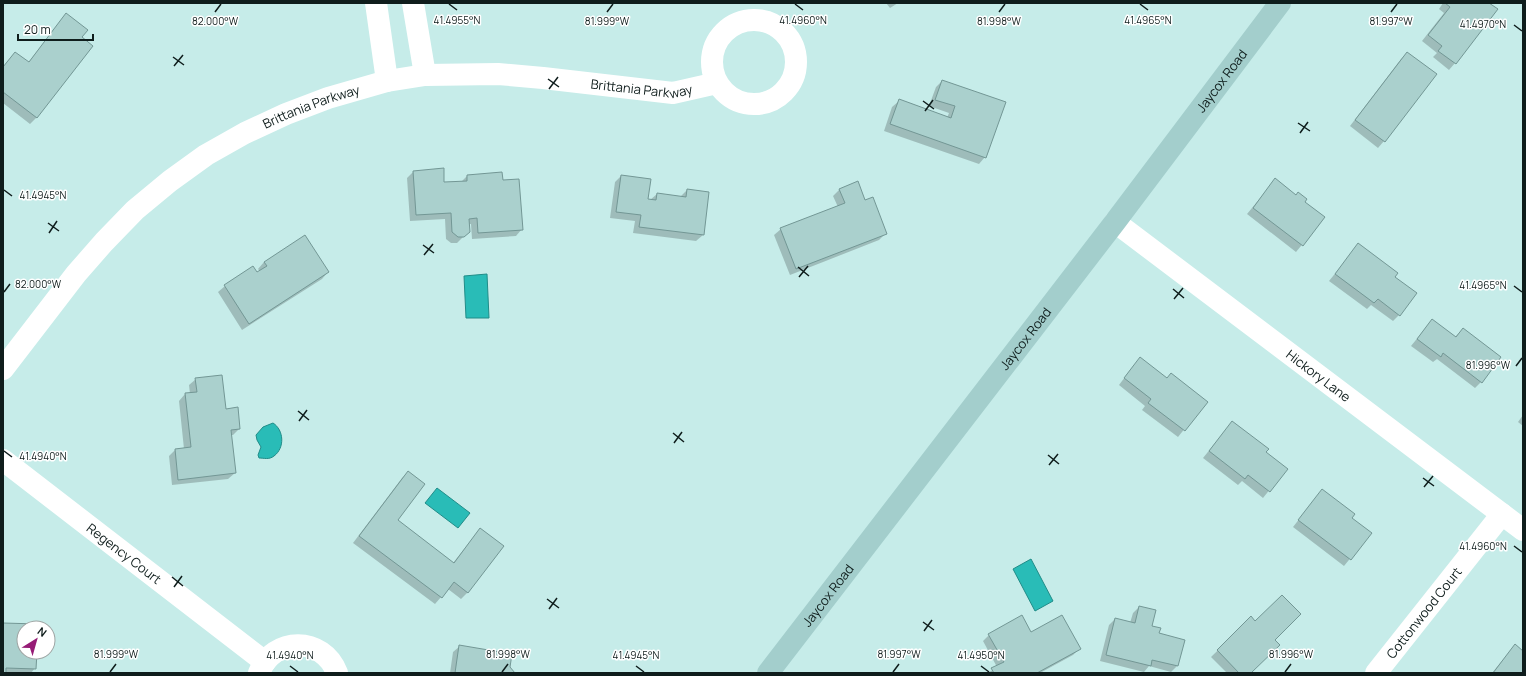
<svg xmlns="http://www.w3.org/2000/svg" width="1526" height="676" viewBox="0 0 1526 676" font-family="Manrope,sans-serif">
	<rect width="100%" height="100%" fill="#c6ece9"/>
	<path fill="#29bcb7" stroke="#218c88" d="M487,274L489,318H466L464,276Z
		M273,423C284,430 285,448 274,456C269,460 264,458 259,458L258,455L261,447L257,440L256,435L263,427Z
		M437,488L470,513L458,528L425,503Z
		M1031,559L1053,601L1035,611L1013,569Z"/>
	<path fill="#0003" d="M886,3H898L890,8Z
		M1443,3H1488L1455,63L1449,70L1433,57L1437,53L1422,41L1444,13L1439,9Z
		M66,14L80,38L37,117L30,124L3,103V67L15,53L28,63Z
		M1407,53L1384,141L1378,148L1350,126L1401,59Z
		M942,81L985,157L979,164L884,131L892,107L899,101L947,118L949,113L929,106L936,87Z
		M414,171L444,183L461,182L467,176L522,229L516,236L472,239L471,224H469V231L457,243H451L446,239L445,219L410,221L407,178Z
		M621,176L647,200H650L657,194L680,197L687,190L703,235L696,241L633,233L635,221L610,218L615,182Z
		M1275,180L1324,218L1296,252L1247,214Z
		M839,190L865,201L886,233L879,240L790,275L774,235L781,229L838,207L833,196Z
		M1358,245L1393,277L1399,315L1393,321L1371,305L1367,309L1329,281Z
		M264,262L328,272L322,279L242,330L218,292L225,286L253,268L257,274L260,271L258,269Z
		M1432,320L1455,337L1463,329L1481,382L1475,388L1437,359L1433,362L1411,346Z
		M1134,365L1167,379L1206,402L1178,437L1142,410L1145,406L1119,385Z
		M196,379L225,410L239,429L233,435H231L235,473L228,479L172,485L169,456L175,450L184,449L179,401L185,394H190L189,385Z
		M1523,415V426L1518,422Z
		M1232,422L1265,452L1286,469L1263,498L1242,481L1238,485L1203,458Z
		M408,472L396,520L453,563L480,529L468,592L461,599L448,589L435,604L353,543L402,478Z
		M1322,490L1351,518L1371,533L1344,566L1293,527Z
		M1139,607L1151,627L1158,634L1177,666L1171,672L1149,666L1144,672L1100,661L1109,625L1115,619L1130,623L1133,613Z
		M1251,618L1273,640L1250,673H1227L1211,657Z
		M3,624L37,628H24V652H36L35,668L31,673H3Z
		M1031,633L1080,648L1073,655L1040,673H988L997,667L983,641L989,635Z
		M1515,645L1523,652V673H1492Z
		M460,646L514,673H450L453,652Z"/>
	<path fill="#aad0cd" stroke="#739795" d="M1445,3H1489L1498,9L1456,64L1438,51L1442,46L1428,35L1450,7Z
		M66,13L88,30L82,37L93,46L37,118L3,92V67L15,52L29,62Z
		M1407,52L1437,74L1385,142L1355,120Z
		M942,80L1006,102L986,158L890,124L899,99L951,118L955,106L935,100Z
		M444,168V182L467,181V175L502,172L503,180L519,179L523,230L478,233L477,218L469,219L470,232L464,237H458L452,232L451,213L416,215L413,171Z
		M621,175L651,179L648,199L656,200L657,193L686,197L687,189L709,192L704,235L639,227L641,215L616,212Z
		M1275,178L1296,195L1298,192L1307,199L1305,202L1325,217L1303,246L1253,208Z
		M858,181L865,200L873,197L887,234L796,269L780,228L845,203L839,189Z
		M305,235L329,272L249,324L224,285L253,266L257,272L267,266L264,262Z
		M1358,243L1398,273L1395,277L1417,293L1400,316L1378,299L1374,303L1335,274Z
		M1432,319L1456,337L1463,328L1501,357L1482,383L1443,353L1441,357L1417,339Z
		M1140,357L1167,378L1171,373L1208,402L1185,431L1148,403L1151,399L1124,378Z
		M222,375L226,409L238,407L240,429L231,430L236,473L178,480L175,449L191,447L185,393L197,392L195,378Z
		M1232,421L1269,449L1266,452L1288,469L1270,492L1248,475L1245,479L1209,451Z
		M408,471L425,484L398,520L454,563L480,528L504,546L468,593L454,582L442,598L359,536Z
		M1322,489L1355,514L1352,518L1372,533L1351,560L1298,520Z
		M1282,595L1301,614L1275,640L1280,645L1251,673H1239L1217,650L1251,616L1255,621Z
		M1139,606L1156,610L1152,626L1161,628L1159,633L1185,640L1178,666L1152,660L1151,666L1106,655L1115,618L1135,623Z
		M1022,615L1031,632L1062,615L1081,649L1037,673H994L991,668L1004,662L988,634Z
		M3,623L38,624V628H24V652H37L36,669L6,668V673H3Z
		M1515,644L1523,651V673H1493Z
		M459,645L512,654L510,667L515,673H455Z"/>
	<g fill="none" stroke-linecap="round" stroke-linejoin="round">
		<g stroke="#fff" stroke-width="22">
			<path d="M376,3L387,81"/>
			<path d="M413,3L425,75"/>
			<circle cx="754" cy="62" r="42"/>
			<path id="s1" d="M1115,222L1523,530"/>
			<path id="s2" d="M3,369L76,274L104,242L135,210L170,181L206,155L245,133L286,114L328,98L387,81L425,75L498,74L543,78L673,93L717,83"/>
			<path id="s3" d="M3,460L265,662"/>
			<path d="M259,673C273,636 323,636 337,673"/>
			<path id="s4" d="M1376,673L1502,514"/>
		</g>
		<path stroke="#a3cecc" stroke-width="22" id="s5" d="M768,673L1115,222L1280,3"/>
	</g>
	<path fill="none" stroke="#0f1d1c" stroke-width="1.5" d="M449,4L457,10M795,4L803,10M1140,4L1148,10M215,12L221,4M607,12L613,4M999,12L1005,4M1391,12L1397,4M1514,25L1522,31M173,57L184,65M174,66L183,55M548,79L559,87M549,89L558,77M923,101L934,109M925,111L933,100M1298,123L1310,131M1300,133L1308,122M4,190L12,196M48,223L59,231M49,233L57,221M423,245L434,253M424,255L433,244M798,267L809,276M799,277L808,266M1514,286L1522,292M1173,289L1184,298M4,292L10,284M1174,299L1183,288M1516,366L1522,358M298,411L309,420M299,421L307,410M673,433L684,442M674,443L682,432M4,451L12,457M1048,455L1059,464M1049,465L1058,454M1423,478L1434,486M1424,487L1433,476M1514,546L1522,552M172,577L183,586M174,587L182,576M547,599L559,608M549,609L557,598M923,622L934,630M924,631L932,620M290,666L298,672M636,666L644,672M981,666L989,672M110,672L116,664M502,672L508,664M893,672L899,664M1285,672L1291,664"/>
	<g text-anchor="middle" stroke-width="3" stroke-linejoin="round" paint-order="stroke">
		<g font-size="13" fill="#0f1d1c" stroke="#fff">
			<text dy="5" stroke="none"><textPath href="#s5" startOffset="746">Jaycox Road</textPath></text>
			<text dy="5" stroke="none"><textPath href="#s2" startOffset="749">Brittania Parkway</textPath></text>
			<text dy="5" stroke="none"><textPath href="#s2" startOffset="413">Brittania Parkway</textPath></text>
			<text dy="5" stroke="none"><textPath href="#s5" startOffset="422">Jaycox Road</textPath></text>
			<text dy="5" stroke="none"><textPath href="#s1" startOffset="255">Hickory Lane</textPath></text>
			<text dy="5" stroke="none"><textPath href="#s3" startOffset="153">Regency Court</textPath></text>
			<text dy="5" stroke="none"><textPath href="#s5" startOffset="98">Jaycox Road</textPath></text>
			<text dy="5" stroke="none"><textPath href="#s4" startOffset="77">Cottonwood Court</textPath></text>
		</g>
	</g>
	<g font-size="10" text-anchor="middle" fill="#0f1d1c" stroke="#fff" stroke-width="3" stroke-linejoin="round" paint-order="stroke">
		<text x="457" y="24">41.4955°N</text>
		<text x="803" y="24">41.4960°N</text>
		<text x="1148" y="24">41.4965°N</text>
		<text x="215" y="25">82.000°W</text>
		<text x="607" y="25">81.999°W</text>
		<text x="999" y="25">81.998°W</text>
		<text x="1391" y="25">81.997°W</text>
		<text x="1483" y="28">41.4970°N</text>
		<text x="43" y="199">41.4945°N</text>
		<text x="38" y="288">82.000°W</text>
		<text x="1483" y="289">41.4965°N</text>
		<text x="1488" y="369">81.996°W</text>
		<text x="43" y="460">41.4940°N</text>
		<text x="1483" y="550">41.4960°N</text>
		<text x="116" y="658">81.999°W</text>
		<text x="508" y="658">81.998°W</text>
		<text x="899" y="658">81.997°W</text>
		<text x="1291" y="658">81.996°W</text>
		<text x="290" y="659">41.4940°N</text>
		<text x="636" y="659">41.4945°N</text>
		<text x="981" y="659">41.4950°N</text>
	</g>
	<rect width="1526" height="676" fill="none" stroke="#0f1d1c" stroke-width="8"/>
	<g transform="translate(36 640) rotate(37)"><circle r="19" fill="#ffffff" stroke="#9fa5a4"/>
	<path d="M0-3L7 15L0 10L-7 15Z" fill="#961c76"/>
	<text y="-6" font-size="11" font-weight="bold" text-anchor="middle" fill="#0f1d1c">N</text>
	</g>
	<path d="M18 34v6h75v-6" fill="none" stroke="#0f1d1c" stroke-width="2"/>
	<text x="24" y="34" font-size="12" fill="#0f1d1c" stroke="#ffffff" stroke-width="3" paint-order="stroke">20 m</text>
</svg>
